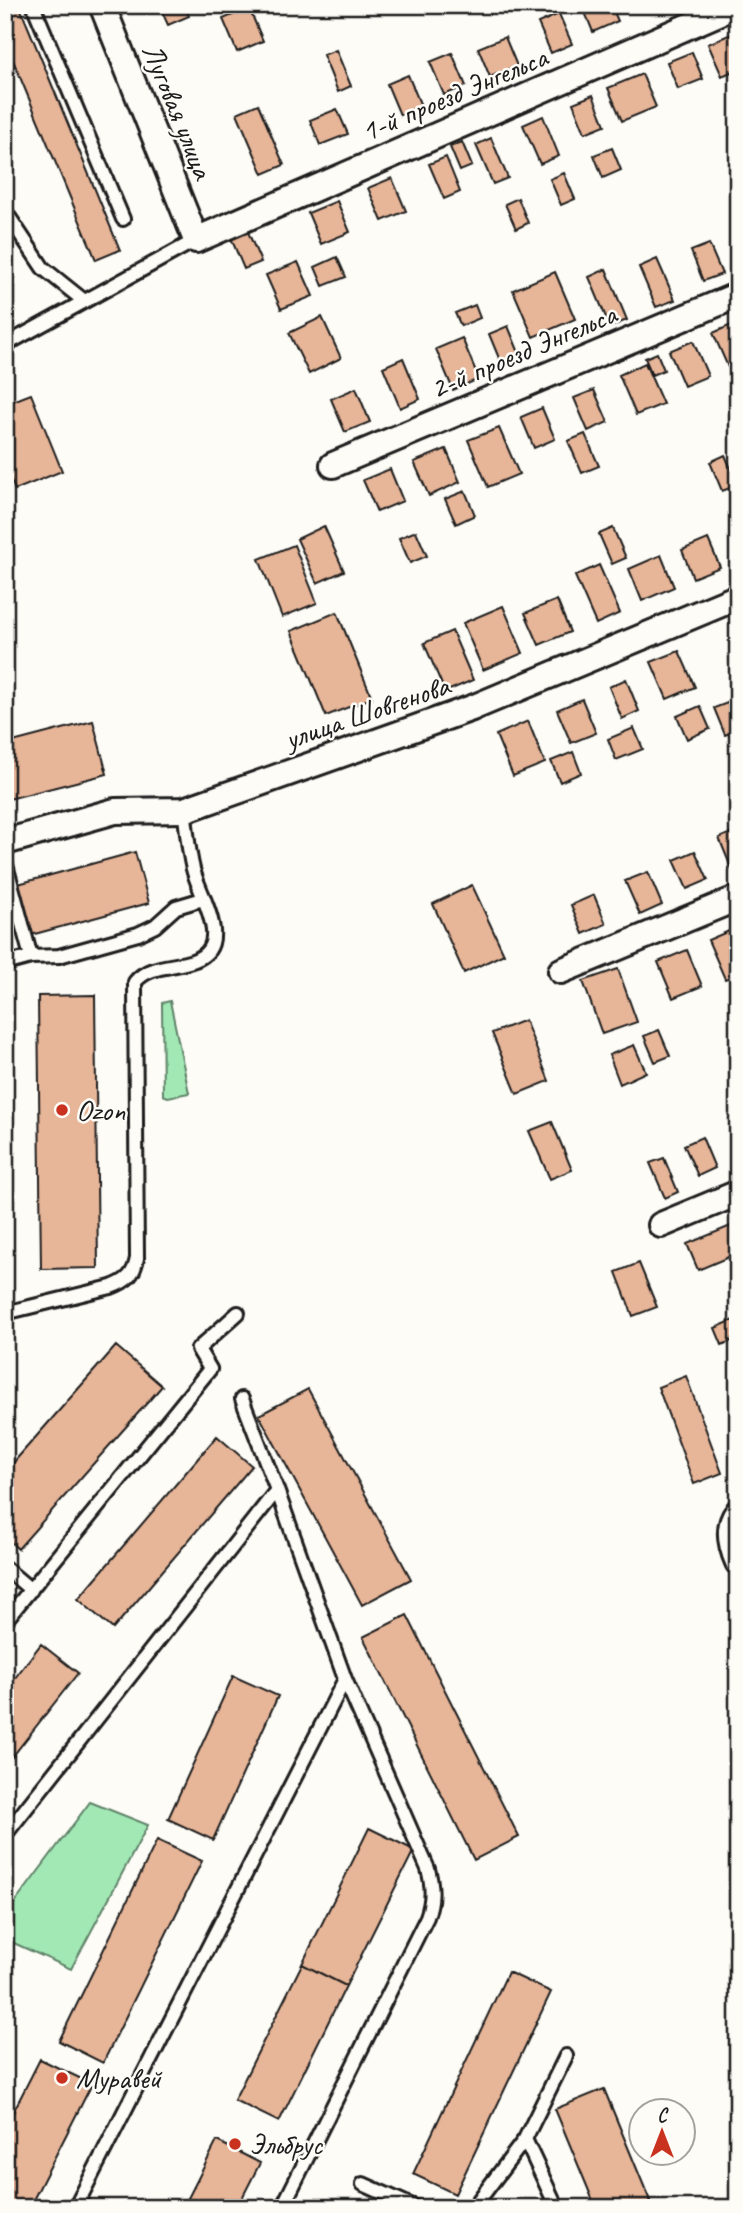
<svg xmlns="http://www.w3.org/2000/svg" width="743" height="2213" viewBox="0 0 743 2213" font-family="Caveat,sans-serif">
	<rect width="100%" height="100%" fill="#fdfcf7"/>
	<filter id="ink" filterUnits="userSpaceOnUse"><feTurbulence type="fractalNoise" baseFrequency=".0143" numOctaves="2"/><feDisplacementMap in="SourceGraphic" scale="14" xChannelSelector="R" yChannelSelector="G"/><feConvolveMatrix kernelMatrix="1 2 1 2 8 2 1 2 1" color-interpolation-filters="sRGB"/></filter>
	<g filter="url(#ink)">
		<path fill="#a2e8b5" stroke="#5f8268" stroke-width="2" d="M170,1001L189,1093L168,1097L163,1095L162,1003Z
			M90,1802L148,1825L71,1969L5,1939V1916Z"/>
		<path fill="#e7b598" stroke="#1c1c1c" stroke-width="2" d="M5,5H19L120,250L96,260L5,41Z
			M159,5H184L189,16L168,25Z
			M582,5H611L618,21L593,32Z
			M249,8L263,41L237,52L223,19Z
			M559,14L572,44L551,53L538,23Z
			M738,31V69L722,76L708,44Z
			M505,37L517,66L490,77L478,48Z
			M336,50L351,86L338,92L323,55Z
			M692,52L703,79L678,89L667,62Z
			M452,53L466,86L444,95L430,62Z
			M642,74L656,107L622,121L608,88Z
			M408,75L421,106L400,115L387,84Z
			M593,95L605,125L585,133L573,103Z
			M258,104L284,165L263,174L237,113Z
			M337,109L348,134L320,145L310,120Z
			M543,116L559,156L540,164L523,125Z
			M491,138L508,178L493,184L476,145Z
			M462,142L472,166L460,171L450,147Z
			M612,148L621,170L603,178L594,155Z
			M446,157L460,192L444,199L429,164Z
			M564,173L575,199L561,205L550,179Z
			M392,178L406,211L382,221L368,188Z
			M518,198L528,223L516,229L505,204Z
			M337,201L350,232L321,244L308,213Z
			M248,232L261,262L244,269L231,238Z
			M709,244L722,274L703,281L691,251Z
			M337,257L346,277L323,286L315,267Z
			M657,259L675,300L656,307L639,267Z
			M298,262L313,296L281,309L266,275Z
			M606,269L627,320L610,327L589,277Z
			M555,272L575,319L533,337L513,290Z
			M475,305L480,318L461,326L455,313Z
			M322,317L341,358L309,374L289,333Z
			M738,322V363L728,367L713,333Z
			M508,326L522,360L503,368L489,334Z
			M462,338L479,379L453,390L436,349Z
			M693,341L708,376L684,386L669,351Z
			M657,353L664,370L652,375L645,358Z
			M403,358L420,399L400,408L383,367Z
			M645,363L663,404L636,415L619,375Z
			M356,388L370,422L345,432L331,399Z
			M594,390L608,422L588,431L574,398Z
			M31,394L62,471L15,490L5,466V404Z
			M542,408L555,439L534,448L521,417Z
			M499,428L519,474L488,487L468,440Z
			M585,434L599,466L582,473L568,441Z
			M446,449L460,482L429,496L414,462Z
			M725,455L738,485L722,491L710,462Z
			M390,469L403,501L377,512L363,480Z
			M465,491L475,515L456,524L445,499Z
			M324,526L344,571L317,583L297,539Z
			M613,528L626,558L612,564L599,534Z
			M416,531L427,556L410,563L399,538Z
			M708,539L720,567L693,578L682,550Z
			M294,545L317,603L282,617L259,559Z
			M661,555L674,587L642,601L629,569Z
			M599,565L620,613L596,624L575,576Z
			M557,600L570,632L539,645L525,613Z
			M503,606L523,653L483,670L463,623Z
			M337,612L372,698L326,716L291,631Z
			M452,631L473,680L445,692L424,643Z
			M679,651L695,687L667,699L651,662Z
			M626,679L639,711L622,719L609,687Z
			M582,699L596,733L571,743L557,710Z
			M738,699V730L725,735L714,708Z
			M700,706L710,729L687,739L677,716Z
			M93,721L107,774L5,800V744Z
			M528,721L545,763L513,776L496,735Z
			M634,728L643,749L616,760L608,739Z
			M573,752L581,773L560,782L551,761Z
			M738,830V871L733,872L719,838Z
			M695,851L708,880L687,889L674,860Z
			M135,852L149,903L31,935L18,884Z
			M648,872L662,905L640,915L625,881Z
			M472,885L504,954L464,973L433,904Z
			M594,895L606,924L583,934L571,905Z
			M5,911L13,941L5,943Z
			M736,928L738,974L725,979L708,940Z
			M687,950L702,986L673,998L658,962Z
			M618,969L637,1022L602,1034L583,981Z
			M95,995L98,1268L41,1269L38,996Z
			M525,1020L549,1081L517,1094L492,1033Z
			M659,1030L670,1056L655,1062L644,1036Z
			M634,1045L646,1072L620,1084L609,1055Z
			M552,1122L572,1170L550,1179L529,1131Z
			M702,1137L715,1168L698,1176L684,1145Z
			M664,1158L678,1192L665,1198L650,1163Z
			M738,1223V1253L698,1270L687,1244Z
			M639,1263L657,1307L633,1316L616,1272Z
			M738,1318V1338L722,1345L715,1328Z
			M116,1346L162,1386L18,1549L5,1537V1472Z
			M686,1376L722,1473L694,1484L658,1387Z
			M308,1389L411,1579L362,1605L259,1415Z
			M217,1436L252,1466L113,1629L78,1599Z
			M407,1615L519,1837L474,1860L363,1637Z
			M41,1644L78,1673L5,1766V1691Z
			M233,1676L278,1696L213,1840L168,1819Z
			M369,1828L414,1850L346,1986L302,1964Z
			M157,1840L202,1861L103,2063L59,2041Z
			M302,1964L346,1986L279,2122L234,2100Z
			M508,1972L551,1992L455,2194L413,2174Z
			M40,2059L92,2084L29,2208H5V2128Z
			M604,2089L653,2208H596L555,2109Z
			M217,2141L260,2163L237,2208H183Z"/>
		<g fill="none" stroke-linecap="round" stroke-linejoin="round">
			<g stroke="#1c1c1c" stroke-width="18">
				<path id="service" d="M33,5L123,219
					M5,211L43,268L83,300
					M5,345L196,240
					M5,861L31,957
					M5,964L31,957L59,956L138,934L155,926L176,907L203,899
					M5,1313L111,1287C127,1281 134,1275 137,1258L135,982C149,964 176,968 195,960C234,945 199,895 193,869C188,850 187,829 184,810
					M242,1399L277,1490
					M5,1568L31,1590
					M5,1621L210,1369L198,1349L238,1313
					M5,1835L277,1490L345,1679L428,1869C433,1887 433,1900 427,1917L282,2208
					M525,2139L557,2208
					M363,2184L417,2208
					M75,2208L345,1679
					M473,2208L525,2139L566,2056"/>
			</g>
			<g stroke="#1c1c1c" stroke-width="30">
				<path id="minor" d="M102,5L196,240L737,5
					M333,465L738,295
					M5,842L115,811L184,810L472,708L738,597
					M561,971L738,898
					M661,1225L738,1193
					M738,1512C726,1527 731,1546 738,1562"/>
			</g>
			<use href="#service" stroke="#fdfcf7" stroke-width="12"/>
			<use href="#minor" stroke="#fdfcf7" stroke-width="24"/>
		</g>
	</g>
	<g fill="#c8321e" stroke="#fdfcf7" stroke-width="2.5">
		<circle cx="62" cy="1110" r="7"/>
		<circle cx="62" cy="2078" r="7"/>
		<circle cx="235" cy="2144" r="7"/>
	</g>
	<g text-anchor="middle" stroke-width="5" stroke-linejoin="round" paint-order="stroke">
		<g font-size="30" fill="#1c1c1c" stroke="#fdfcf7">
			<text transform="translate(454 94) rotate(-23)" y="10">1-й проезд Энгельса</text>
			<text transform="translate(178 111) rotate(68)" y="10">Луговая улица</text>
			<text transform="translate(523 351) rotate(-23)" y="10">2-й проезд Энгельса</text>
			<text transform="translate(367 712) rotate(-19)" y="10">улица Шовгенова</text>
		</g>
		<g font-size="30" fill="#1c1c1c" stroke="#fdfcf7" text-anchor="start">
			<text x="76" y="1120">Ozon</text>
			<text x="76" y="2088">Муравей</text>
			<text x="249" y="2154">Эльбрус</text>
		</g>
	</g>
	<rect width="743" height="2213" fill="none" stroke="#fdfcf7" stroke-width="28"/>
	<rect x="14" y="14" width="715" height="2185" fill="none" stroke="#1c1c1c" stroke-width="2.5" filter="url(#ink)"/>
	<g transform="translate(662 2132)"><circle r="33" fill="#fdfcf7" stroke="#a3a29f" stroke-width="2"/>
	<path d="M0-5L12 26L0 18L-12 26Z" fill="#c8321e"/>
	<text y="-10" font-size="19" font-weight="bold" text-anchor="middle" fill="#1c1c1c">С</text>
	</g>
</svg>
